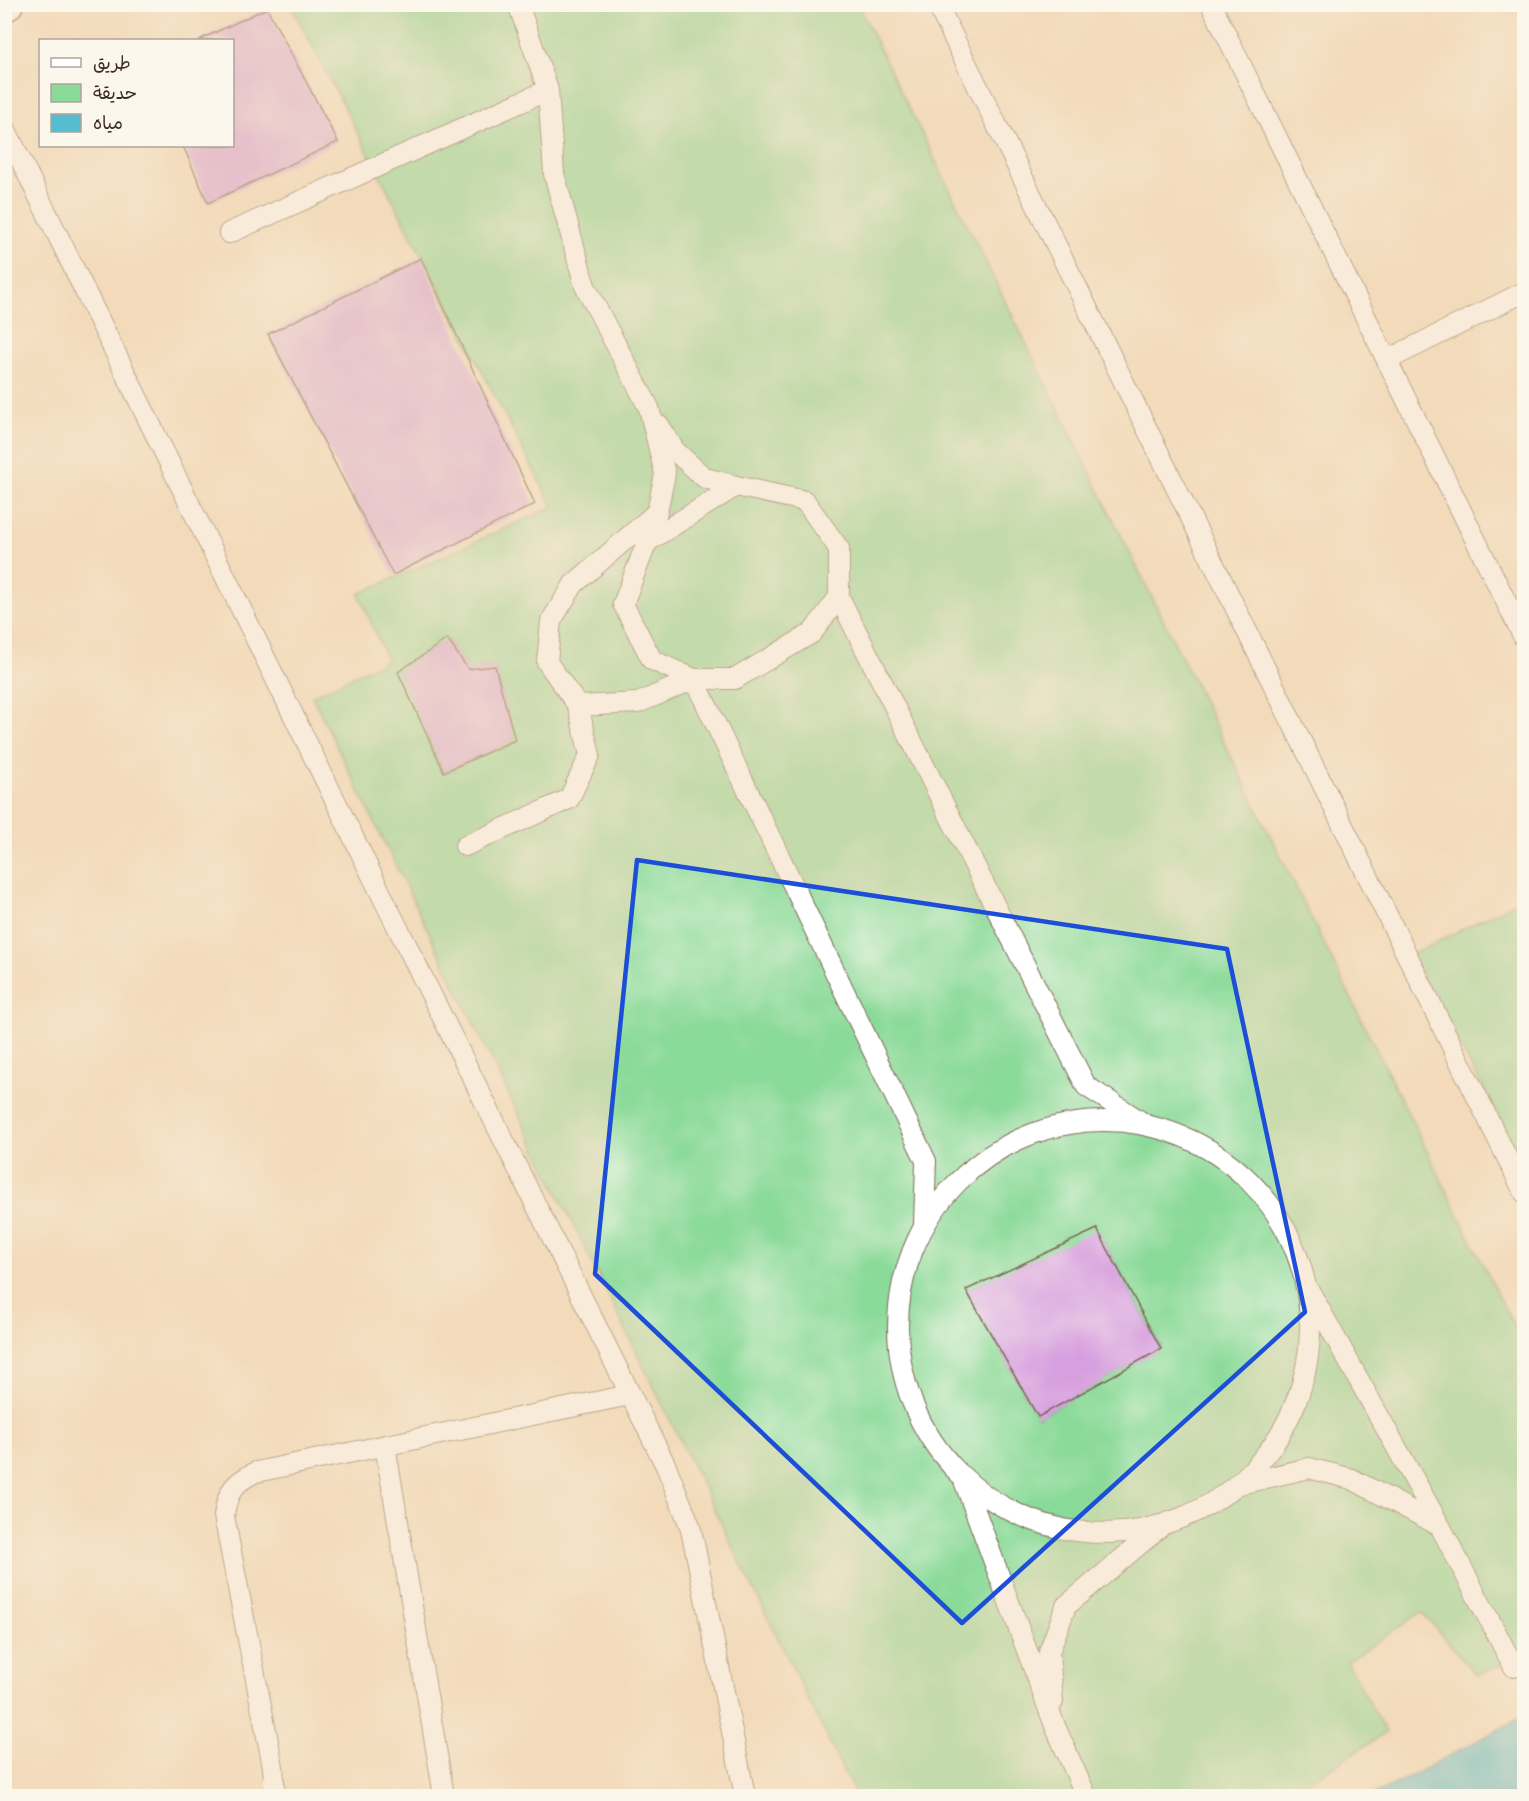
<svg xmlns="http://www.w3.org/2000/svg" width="1529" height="1801" viewBox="0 0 1529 1801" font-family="'Shantell Sans','Playpen Sans Arabic',sans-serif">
	<rect width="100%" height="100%" fill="#fbf7ec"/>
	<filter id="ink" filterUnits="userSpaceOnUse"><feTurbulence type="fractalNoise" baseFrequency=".0167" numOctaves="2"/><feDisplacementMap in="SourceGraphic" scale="12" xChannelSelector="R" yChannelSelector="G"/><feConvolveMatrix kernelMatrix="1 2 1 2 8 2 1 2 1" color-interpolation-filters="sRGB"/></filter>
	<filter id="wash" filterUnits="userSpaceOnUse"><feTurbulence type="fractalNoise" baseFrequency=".008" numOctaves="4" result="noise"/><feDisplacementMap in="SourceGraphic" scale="24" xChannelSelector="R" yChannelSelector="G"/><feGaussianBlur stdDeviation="1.35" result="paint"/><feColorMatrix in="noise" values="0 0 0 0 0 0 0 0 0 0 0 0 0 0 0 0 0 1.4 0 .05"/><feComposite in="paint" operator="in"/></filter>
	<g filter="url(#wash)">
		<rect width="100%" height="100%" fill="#f2daba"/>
		<path fill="#8ada99" stroke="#62825c" stroke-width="1.5" fill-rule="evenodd" d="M291,5H858L1524,1347V1656L1476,1675L1422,1612L1347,1662L1386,1733L1285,1796H856L312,696L387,660L359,594L553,507ZM447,639L468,669L495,666L515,740L444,772L399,672ZM1097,1230L1161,1348L1038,1417L967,1290Z
			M1524,898V1164L1411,955Z"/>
		<path fill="#54bed0" stroke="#487477" stroke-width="1.5" d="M1524,1716V1796H1373Z"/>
		<g id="blocks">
			<path fill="#d79fdf" d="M267,8L338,142L208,203L183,146H232V40H199Z
				M421,258L535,504L393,575L268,334Z
				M447,639L468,669L495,666L515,740L444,772L398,672Z
				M1097,1229L1161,1349L1038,1417L966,1290Z"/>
		</g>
	</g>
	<g filter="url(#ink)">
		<use href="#blocks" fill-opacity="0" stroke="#7b6855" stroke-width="1.5"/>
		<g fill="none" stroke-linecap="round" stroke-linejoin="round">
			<g stroke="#7b6855" stroke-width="22">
				<path id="lane" d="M518,4L548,90L554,174L585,286L649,408L665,474L657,512L647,542L623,604L652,660L694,679H735L812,633L839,597V549L805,501L736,486L647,542
					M937,4L1524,1192
					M1211,4L1524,638
					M4,126L387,906L666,1466L690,1526L695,1548L745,1796
					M229,233L548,90
					M1387,360L1524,292
					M659,425L675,451L705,478L736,486
					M657,512L574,584L551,621L547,662L578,706L638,703L694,679L926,1161L924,1224
					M839,597L1086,1086L1143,1123
					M465,846L569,799L590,755L578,706
					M898 1327a206 206 0 1 1 412 0a206 206 0 1 1-412 0Z
					M1310,1292L1440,1526L1514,1667
					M385,1445L444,1796
					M964,1481L1055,1726L1086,1796
					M1240,1484L1309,1468L1352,1479L1440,1526
					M1053,1702L1049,1652L1066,1606L1160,1527
					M275,1796L273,1767L224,1516C227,1492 234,1482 256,1472L630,1395"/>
			</g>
			<g stroke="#7b6855" stroke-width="36">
				<path id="street" d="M4,5L6,4"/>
			</g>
			<use href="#lane" stroke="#fff" stroke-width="20"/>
			<use href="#street" stroke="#fff" stroke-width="33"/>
		</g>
	</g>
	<path d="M0 0H1529V1801H0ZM637,860L1227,949L1305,1312L962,1623L595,1274Z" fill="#f2daba" fill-opacity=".55" fill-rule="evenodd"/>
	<path fill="none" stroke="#1d4ed8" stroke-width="4.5" stroke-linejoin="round" d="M637,860L1227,949L1305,1312L962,1623L595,1274Z"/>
	<rect width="1529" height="1801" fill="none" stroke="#fbf7ec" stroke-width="24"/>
	<rect x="39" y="39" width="195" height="108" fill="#fbf7ec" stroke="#aea59a" stroke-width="1.5"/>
	<rect x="51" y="58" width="30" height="9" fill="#ffffff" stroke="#aea59a" stroke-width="1.5"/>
	<text x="93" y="69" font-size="18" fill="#3b2a1e">طريق</text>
	<rect x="51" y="84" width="30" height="18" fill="#8ada99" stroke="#aea59a" stroke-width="1.5"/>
	<text x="93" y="99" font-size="18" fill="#3b2a1e">حديقة</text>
	<rect x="51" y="114" width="30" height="18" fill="#54bed0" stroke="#aea59a" stroke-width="1.5"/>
	<text x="93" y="129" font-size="18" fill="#3b2a1e">مياه</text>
</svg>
